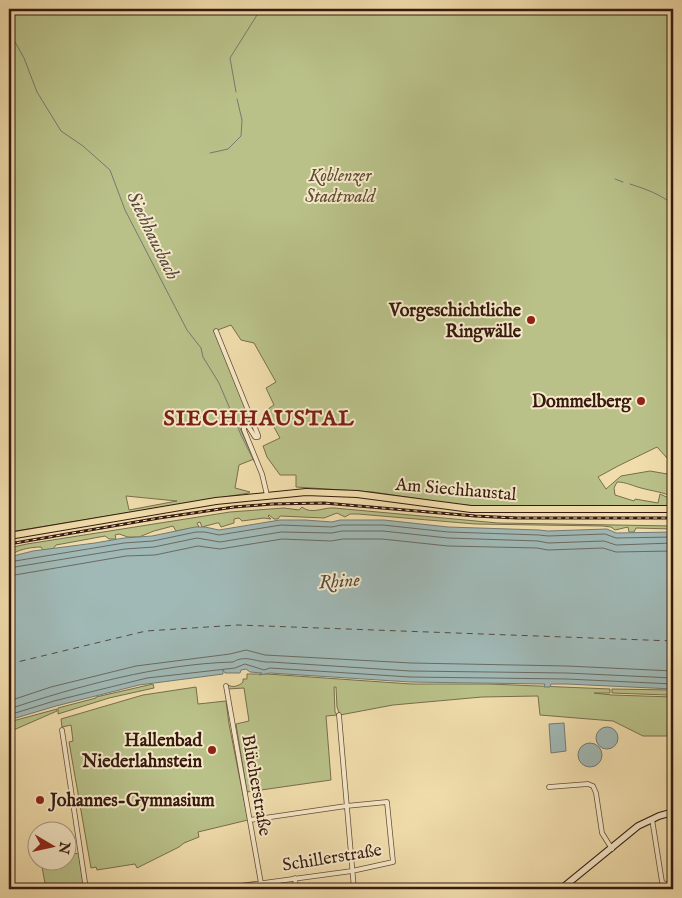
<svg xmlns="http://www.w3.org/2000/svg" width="682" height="898" viewBox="0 0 682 898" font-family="'IM FELL English',serif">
	<rect width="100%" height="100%" fill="#f1ddac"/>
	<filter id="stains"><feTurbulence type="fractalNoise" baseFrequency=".004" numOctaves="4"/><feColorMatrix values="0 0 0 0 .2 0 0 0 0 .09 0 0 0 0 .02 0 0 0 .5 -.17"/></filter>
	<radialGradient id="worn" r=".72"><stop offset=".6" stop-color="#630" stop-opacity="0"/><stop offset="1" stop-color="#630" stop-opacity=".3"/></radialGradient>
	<path fill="#b9c189" stroke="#786e4c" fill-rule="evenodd" d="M9,9H673V458H667L657,447L618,466L598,477L606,489L621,476L650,471L673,475V497C663,492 652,491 641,488C633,486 626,482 617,482L614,488L615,495L634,501L635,499L658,503L660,494L673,500V506L489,507L452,504L373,492L296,487V475H280L267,457L263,446L280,438L265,411L274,405L266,388L276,382L254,343L241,340L231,325L215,331L251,421L239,426L254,459L239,465L235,488L250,492L249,493L9,532ZM126,496L177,501L129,510Z
		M302,507C311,515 324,507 334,508L498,523L673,526V531L672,529L636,528L634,532H629L628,527L615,530L611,527L603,526L475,524L358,514H350L345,517L337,513L324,518L280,516L278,519H274L269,515L268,516L271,519L264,518L242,521L239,518L234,519V523L221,527L219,523H217L202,527L200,522L197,523L199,527L176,531L173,526L154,531L139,537H128L119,534L115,535L116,539H109L105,536L56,545L53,549L43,550L41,547C32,547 21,549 14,553L9,552V548L27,544L230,512L284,508L299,510Z
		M247,674H267L411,684H489L610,689V693H594L612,695L673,697V736H643L613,721L540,715L538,696L482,697L393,705L340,715L337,707L336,687H334L335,712L337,715L326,716L331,780L247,792L236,724L249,721L244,688L228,689V685C233,688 239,686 243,682V679H247Z
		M153,684L154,688L109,698L58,714V708L96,698V697Z
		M196,687L198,704L226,701L229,724L248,820L198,832L199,837L184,843L179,847L137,868L135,864L97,870L96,867L91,868L69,742L73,741L71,725L62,727L61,719L143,695Z
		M612,689L673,690V693L667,695L612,693Z
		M57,709V711L9,732V722Z
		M79,853L84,889H46L41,861L68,860V855Z"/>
	<path fill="#a0b9b6" stroke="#767973" d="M280,520H305L332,522L340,520H384L448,527L539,530L548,531L607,529L616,533L673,532V689L567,684H551L550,687H544L545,684L410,682L270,673L259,675L262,673L250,672L246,669L241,670L240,673H225L223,670V674L139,685L56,706L9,720V557L33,551L95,543L124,538L152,536L195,527H205L219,530Z
		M564,723L566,751L551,753L549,724Z
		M596 738a11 11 0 1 1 22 0a11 11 0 1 1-22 0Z
		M578 755a12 12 0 1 1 24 0a12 12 0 1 1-24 0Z"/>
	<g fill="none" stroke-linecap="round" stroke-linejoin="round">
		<path stroke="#6b6a62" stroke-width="1" d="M9,562L124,543L153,541L196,532H205L219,535L281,525L332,527L341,525H383L448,532L539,535L548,536L605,534L616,538L673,537
			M9,568L125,549L154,547L197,538L220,542L281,532L332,533L342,531H383L448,538L538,541L548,543L604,541L616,545L673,543
			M9,576L126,556L155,555L198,546L220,549L282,539L331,541L343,539H382L448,546L537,548L548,550L603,548L616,552L673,551
			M9,701L51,687L136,666L230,654L246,650L265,655L411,663L567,666L673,671
			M9,709C78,686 159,664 233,662C246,654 257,663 271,662L410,671L567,673L673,678
			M9,715L54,701L147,678L235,668L245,664L264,670L270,668L410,677L567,679L673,684"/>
		<path stroke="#767973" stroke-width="1" d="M10,33L24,58L37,92L61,131L83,146L110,170L125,210L187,330L201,348L203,357L219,383L241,435L255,463
			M236,92L230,58L257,15L260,9
			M210,153L228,149L241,136L242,120L237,99
			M615,179L623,182
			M630,184C645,189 661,194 673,205"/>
		<path stroke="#564a41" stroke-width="1" stroke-dasharray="6 5" stroke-linecap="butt" d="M9,664L146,631L238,625L673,641"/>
		<g stroke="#654b36" stroke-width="5.5">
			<path id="street" d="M216,331L258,435V437H255L248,426H244V430L262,474L267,495
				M226,686L262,889
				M339,715L354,889
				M62,730L86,889
				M549,787L588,784L593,786L596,793L602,833L612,849
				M652,819L662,882L665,884L673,883
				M295,878L296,889
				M218,889L352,871L393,862L387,802L346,806L250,820"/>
		</g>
		<g stroke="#361a0f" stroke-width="8">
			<path id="secondary" d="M561,889L638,826L659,816L673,812"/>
		</g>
		<g stroke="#361a0f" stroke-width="8">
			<path id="primary" d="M9,536L216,501L306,492L357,494L471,509H673"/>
		</g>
		<use href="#street" stroke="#f6e9c9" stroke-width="4"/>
		<use href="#secondary" stroke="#f6e9c9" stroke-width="5.5"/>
		<use href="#primary" stroke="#f1ddac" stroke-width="6"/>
		<g stroke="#361a0f" stroke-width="3">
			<path id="rail" d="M9,544L159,518L234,507L272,504L324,503L475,516L517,518H673"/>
		</g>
		<use href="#rail" stroke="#f6e9c9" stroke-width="1" stroke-dasharray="4" stroke-linecap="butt"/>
	</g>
	<g fill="#8f2418" stroke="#f6e9c9" stroke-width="2">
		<circle cx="531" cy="320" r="5"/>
		<circle cx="641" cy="401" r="5"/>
		<circle cx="212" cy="750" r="5"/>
		<circle cx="40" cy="800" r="5"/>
	</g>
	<g text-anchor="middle" stroke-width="4" stroke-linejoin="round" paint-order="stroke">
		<g font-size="18" font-style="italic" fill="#5d4c34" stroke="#f6e9c9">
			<text x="340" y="181">Koblenzer<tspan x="340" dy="21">Stadtwald</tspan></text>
		</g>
		<g font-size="18" font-weight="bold" fill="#361a0f" stroke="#f6e9c9" text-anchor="end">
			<text x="521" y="316">Vorgeschichtliche<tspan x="521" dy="21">Ringwälle</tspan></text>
			<text x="631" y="407">Dommelberg</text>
			<text x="202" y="746">Hallenbad<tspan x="202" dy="21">Niederlahnstein</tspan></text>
			<text x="50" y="806" text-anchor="start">Johannes-Gymnasium</text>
		</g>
		<g font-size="18" fill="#361a0f" stroke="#f6e9c9">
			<text transform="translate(456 489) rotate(5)" y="6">Am Siechhaustal</text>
			<text transform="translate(257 785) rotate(80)" y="6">Blücherstraße</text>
			<text transform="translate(332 857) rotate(-9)" y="6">Schillerstraße</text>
		</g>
		<g font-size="19" font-style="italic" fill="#564a41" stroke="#f6e9c9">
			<text transform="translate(154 235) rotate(64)" y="7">Siechhausbach</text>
			<text transform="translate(339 580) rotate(-4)" y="7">Rhine</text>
		</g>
		<g font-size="22" font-weight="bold" letter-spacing="1" fill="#7a1f14" stroke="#f6e9c9">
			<text x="259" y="425">SIECHHAUSTAL</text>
		</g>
	</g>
	<rect width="682" height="898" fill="none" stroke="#f1ddac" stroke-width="30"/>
	<rect x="10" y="10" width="662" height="878" fill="none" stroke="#361a0f" stroke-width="2.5"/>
	<rect x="15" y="15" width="652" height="868" fill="none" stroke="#361a0f"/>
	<g transform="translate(52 846) rotate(99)"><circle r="24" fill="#f6e9c9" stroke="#a9967f"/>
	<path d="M0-4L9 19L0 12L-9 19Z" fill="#8f2418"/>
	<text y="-8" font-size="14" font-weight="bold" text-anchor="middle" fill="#361a0f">N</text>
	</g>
	<rect width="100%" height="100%" filter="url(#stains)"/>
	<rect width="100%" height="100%" fill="url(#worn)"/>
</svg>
